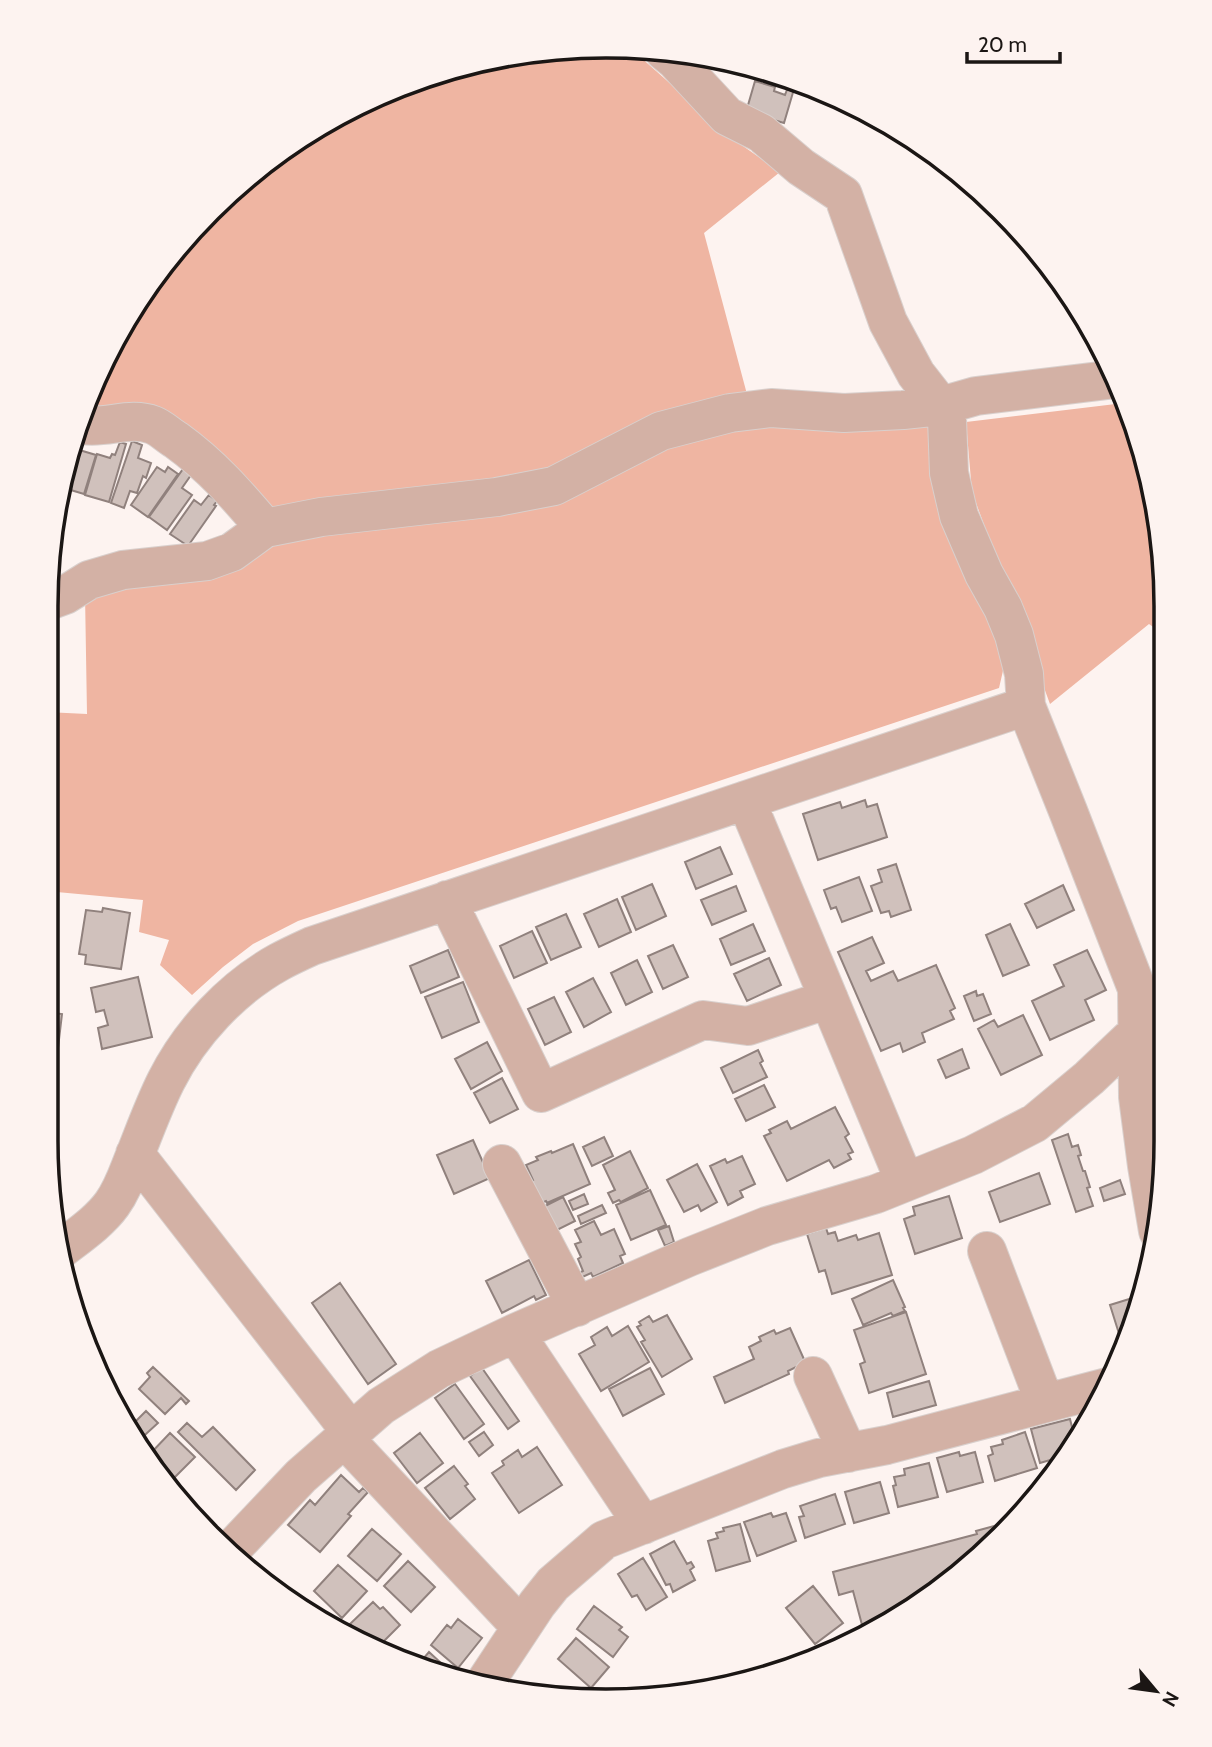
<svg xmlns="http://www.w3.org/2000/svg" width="1212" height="1747" viewBox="0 0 1212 1747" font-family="Cabin,sans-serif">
	<rect width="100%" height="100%" fill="#fdf3f0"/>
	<path fill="#efb5a2" d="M606,46L630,48L733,139L780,172L704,233L748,398L559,471L273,517L90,408L120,326L210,209L295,140L392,88L497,56Z
		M1124,403L1156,497L1166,606V636L1149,624L1050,704L972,492L966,422Z
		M925,412L1005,662L999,688L298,921L253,944L223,967L192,995L160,965L169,940L139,932L143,900L46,891V712L87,714L85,594L715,427Z"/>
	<path fill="#d0c1bc" stroke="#90817d" stroke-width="2" d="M755,68L783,77V79L754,70Z
		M755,81L775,87L774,91L785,95L788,87L794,89L784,123L746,112Z
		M132,441L142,445L138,458L151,463L146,478L143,476L137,493L130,491L124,508L111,503Z
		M120,442L126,444L109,502L85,495L97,454L110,458L112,454L115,455Z
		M76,449L96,455L84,494L64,488Z
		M157,467L165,472L168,467L178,474L148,517L131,505Z
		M183,469L191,475L182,488L192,495L167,530L149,517Z
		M209,495L217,501L214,505L216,506L188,546L170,534L194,500L201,505Z
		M46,636H52L50,681H46Z
		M865,800L867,807L877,804L887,837L818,860L803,814L840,802L842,808Z
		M720,847L732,874L696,889L685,862Z
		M896,864L911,910L891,917L889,911L881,913L871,886L882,882L878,870Z
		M859,877L872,911L842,922L836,907L831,909L824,890Z
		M652,884L666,916L636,930L622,897Z
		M1063,885L1074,910L1037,928L1025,904Z
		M736,886L746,911L712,925L701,900Z
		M617,899L631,932L599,947L584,914Z
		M103,908L130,913L121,969L85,964L86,955L79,954L86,910L102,912Z
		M566,914L581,947L551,960L536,927Z
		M753,924L765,951L731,965L720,939Z
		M1010,924L1029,965L1003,976L986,935Z
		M532,931L547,963L514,978L500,946Z
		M872,937L884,963L866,971L871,981L893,971L898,981L936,965L955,1008L950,1011L954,1019L922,1033L925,1042L903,1052L900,1043L881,1051L838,952Z
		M673,945L688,977L663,989L648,956Z
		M448,950L459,977L421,993L410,966Z
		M1087,950L1106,990L1085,1000L1094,1020L1050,1040L1032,1001L1064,986L1054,965Z
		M769,958L781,985L747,1001L734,974Z
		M637,960L652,992L626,1005L611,973Z
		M138,977L152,1037L102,1049L98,1028L108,1025L104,1010L96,1012L91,988Z
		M593,978L611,1012L584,1027L566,992Z
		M463,982L479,1022L442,1038L425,997Z
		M976,991L977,996L983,994L991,1014L974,1021L964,996Z
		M554,997L571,1032L545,1045L528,1009Z
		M46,1012L62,1014L58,1048L46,1047Z
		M1023,1015L1042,1055L1001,1075L978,1029L994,1020L998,1027Z
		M487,1042L502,1071L471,1089L455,1059Z
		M962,1049L969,1068L946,1078L938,1060Z
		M758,1050L763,1061L760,1063L767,1077L733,1093L721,1068Z
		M502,1078L518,1109L490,1123L474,1093Z
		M764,1085L775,1107L746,1121L735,1099Z
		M835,1107L849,1134L845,1137L853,1152L848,1154L851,1159L834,1168L829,1160L787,1181L764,1136L771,1133L769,1130L787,1121L791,1129Z
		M1068,1134L1072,1147L1078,1145L1081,1155L1078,1156L1083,1171H1085L1090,1187L1087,1188L1093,1206L1076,1212L1052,1140Z
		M604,1137L613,1156L592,1166L583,1147Z
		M473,1140L490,1178L454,1194L437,1155Z
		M573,1144L590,1184L547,1203L546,1201L539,1204L529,1182L533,1180L526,1165L538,1160L536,1157L551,1151L552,1153Z
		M630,1151L648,1188L621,1202L619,1200L613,1203L608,1193L615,1190L603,1165Z
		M742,1156L755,1184L740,1191L743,1197L728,1205L710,1166L725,1159L727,1163Z
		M697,1164L717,1202L701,1211L698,1205L684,1212L667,1180Z
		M1039,1173L1050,1204L1000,1222L989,1192Z
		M1120,1180L1125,1194L1104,1201L1100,1188Z
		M650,1190L666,1225L631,1240L616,1205Z
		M584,1194L588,1204L573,1210L569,1201Z
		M949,1196L962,1238L915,1254L904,1219L915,1215L913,1207Z
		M563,1197L575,1221L553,1232L541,1208Z
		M602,1205L606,1213L581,1224L578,1216Z
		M594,1221L601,1235L614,1229L625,1254L620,1256L623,1263L593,1277L591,1273L578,1279L575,1275L583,1271L578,1259L581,1257L575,1244L581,1242L575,1230Z
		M669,1226L674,1242L665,1246L658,1230Z
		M826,1228L828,1234L835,1232L838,1241L856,1235L858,1240L879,1233L892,1275L832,1294L825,1270L819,1272L807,1234Z
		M529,1260L546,1295L536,1300L534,1296L502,1313L486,1281Z
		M893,1280L905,1307L903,1308L905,1311L893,1316L891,1313L863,1325L852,1299Z
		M340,1283L396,1364L368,1384L312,1303Z
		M1142,1295L1129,1337L1121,1340L1110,1305Z
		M906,1312L926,1374L869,1393L860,1364L865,1362L854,1330Z
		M667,1315L692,1359L662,1377L641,1342L645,1340L637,1327L641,1325L639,1322L649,1316L653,1322Z
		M628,1326L649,1362L601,1391L579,1354L595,1345L591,1337L607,1327L612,1336Z
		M790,1328L807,1366H798L788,1371L789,1374L725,1403L714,1377L754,1359L749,1347L761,1341L759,1337L774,1330L776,1334Z
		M153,1367L189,1401L186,1404L181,1398L165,1414L139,1389L150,1377L147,1373Z
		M482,1368L519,1421L508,1429L470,1376Z
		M650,1368L664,1394L623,1416L609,1389Z
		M929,1381L936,1405L893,1417L887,1393Z
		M455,1384L484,1424L464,1439L435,1398Z
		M146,1411L158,1423L136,1443L129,1428Z
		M1070,1419L1073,1431L1076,1430L1079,1440L1072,1453L1066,1460L1064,1456L1040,1463L1031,1429Z
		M187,1423L202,1437L213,1427L255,1470L236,1490L178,1432Z
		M484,1432L493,1445L479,1456L469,1442Z
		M1025,1432L1037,1468L995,1481L988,1456L993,1454L991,1447L1003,1444L1002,1440Z
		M170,1433L195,1457L172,1480L148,1456Z
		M420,1433L443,1463L417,1483L394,1453Z
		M537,1447L562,1485L519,1513L492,1473L504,1465L502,1461L518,1450L522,1457Z
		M959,1452L960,1456L975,1452L983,1482L947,1492L937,1458Z
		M929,1463L938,1497L898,1507L893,1486L896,1485L894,1477L905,1475L904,1469Z
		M454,1466L468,1484L465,1486L475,1499L450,1519L425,1488Z
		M341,1475L359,1492L363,1488L368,1492L348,1514L351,1516L320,1552L288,1525L310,1500L315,1505Z
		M880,1482L889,1513L854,1523L845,1492Z
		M835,1494L845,1524L805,1538L799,1517L804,1516L800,1506Z
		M771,1513L773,1517L786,1513L796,1541L757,1556L744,1522Z
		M1016,1520L1002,1538L865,1636L853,1591L839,1595L833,1572L977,1534L976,1531Z
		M740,1524L750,1561L716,1571L708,1541L718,1538L716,1533L724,1531L723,1528Z
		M372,1529L401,1554L377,1581L348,1556Z
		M674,1541L687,1564L691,1562L694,1567L690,1570L695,1580L673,1592L670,1584L666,1585L650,1554Z
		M643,1558L667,1597L646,1610L637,1595L632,1597L618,1574Z
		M408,1561L435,1587L411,1612L384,1586Z
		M338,1565L367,1591L342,1618L314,1591Z
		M813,1586L843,1623L815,1644L786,1608Z
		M373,1602L380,1609L383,1607L400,1625L376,1649L350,1624Z
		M594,1606L622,1627L619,1630L628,1637L613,1657L577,1629Z
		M458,1619L482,1638L458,1668L431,1645L447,1625L451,1628Z
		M576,1638L609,1667L591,1688L558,1659Z
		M429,1652L454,1675H453L417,1666Z
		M541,1688L554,1696L535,1697Z"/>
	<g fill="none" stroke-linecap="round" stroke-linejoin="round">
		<g stroke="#d9d0cd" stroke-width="40">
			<path id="minor" d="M664,51L675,60L727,116L761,133L801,167L843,195L888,322L916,374L941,406L947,419L949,473L959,516L984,574L1003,608L1014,635L1024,674L1026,706L1068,811L1137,989L1138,1097L1147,1166L1158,1231
				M83,425C107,429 130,416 153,425C161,428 169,436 176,440C212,466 237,495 265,528
				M46,602L65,595L89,580L123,570L207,561L232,552L265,528L321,517L497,497L554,486L661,431L730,413L771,408L844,413L903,410L941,406L976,396L1116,379
				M746,800L905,1182
				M447,900L541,1093L703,1020L748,1026L829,999
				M135,1154L351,1432
				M502,1164L577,1307
				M60,1250C78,1236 99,1222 112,1204C123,1189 128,1172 135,1155C145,1130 154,1105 166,1081C190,1033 232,988 279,962C290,956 301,951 312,946L1026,706
				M987,1251L1045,1403
				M515,1333L643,1525
				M813,1376L848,1453
				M344,1438L521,1627
				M228,1553L301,1476L381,1406L439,1369L515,1333L689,1257L767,1226L876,1194L973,1155L1035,1123L1089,1078L1166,1005
				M484,1684L537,1604L553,1584L604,1540L783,1469L819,1458L887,1445L1107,1387"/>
		</g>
		<use href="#minor" stroke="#d3b1a5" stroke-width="38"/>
	</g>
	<path d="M0 0H1212V1747H0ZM606 58H606A548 548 0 0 1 1154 606V1141A548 548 0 0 1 606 1689H606A548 548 0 0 1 58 1141V606A548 548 0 0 1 606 58Z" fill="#fdf3f0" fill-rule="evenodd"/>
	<path fill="none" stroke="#1b1614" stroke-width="3.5" d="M606 58H606A548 548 0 0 1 1154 606V1141A548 548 0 0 1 606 1689H606A548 548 0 0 1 58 1141V606A548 548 0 0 1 606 58Z"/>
	<g transform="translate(1156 1691) rotate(119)" stroke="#fdf3f0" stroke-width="5" paint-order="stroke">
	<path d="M0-5L12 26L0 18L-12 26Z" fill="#1b1614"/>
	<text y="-10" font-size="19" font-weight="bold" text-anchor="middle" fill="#1b1614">N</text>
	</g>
	<path d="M967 52v10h93v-10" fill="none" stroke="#1b1614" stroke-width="3.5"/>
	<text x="978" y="52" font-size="21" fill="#1b1614" stroke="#fdf3f0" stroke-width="5" paint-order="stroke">20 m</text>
</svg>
